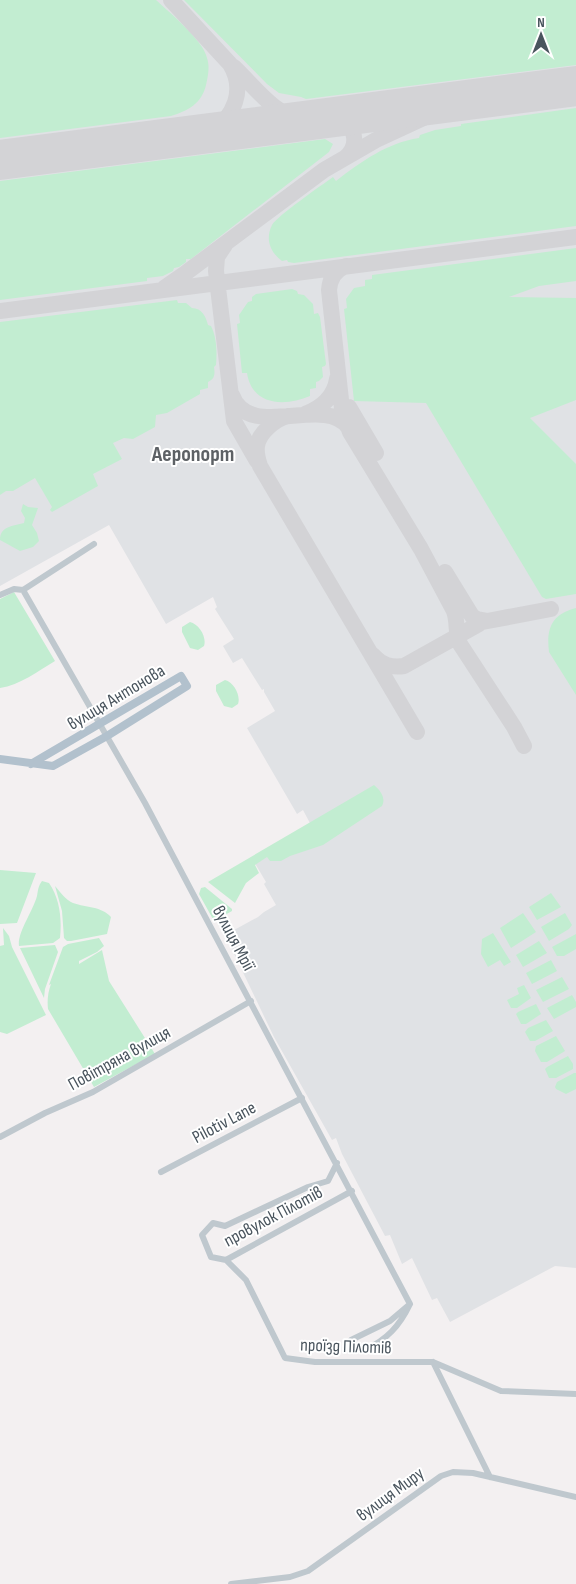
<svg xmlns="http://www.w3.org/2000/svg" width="576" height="1584" viewBox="0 0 576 1584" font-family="'Sofia Sans Condensed',sans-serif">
	<rect width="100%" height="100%" fill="#f3f0f1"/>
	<path fill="#e0e2e5" d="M0,0H576V1268L555,1266L450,1322L437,1298L432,1300L412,1258L402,1264L390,1235L385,1236L342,1154L336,1138L332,1140L274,1037L225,935L258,917L264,912L276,905L264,884L266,882L253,860L311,825L303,810L297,814L247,728L275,711L264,692V689L262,690L242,658L233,663L223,646L234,639L215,609L217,607L213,597L166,624L109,525L0,586Z"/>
	<path fill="#c2edd1" d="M0,0H156C170,13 203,40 207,58C210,67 208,76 206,85C202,103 188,111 171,116L0,138Z
		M184,0H576V65L306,99L301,97L279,93L267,84Z
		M576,108V226L294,263L288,262L287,260L282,261C270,252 265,239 272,225C277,216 322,185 333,177L336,181C362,161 387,143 419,138L420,135L435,130L461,126V124Z
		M325,139L333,144L329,152L191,259H186V262L179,267L174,268L173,271L163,276L147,278V281L0,300V181Z
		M576,248V281L539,286L509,297L576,298V400L530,418L576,464V594L546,599L542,597L426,403L354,401L344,309L347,308L346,299L354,288L365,286V280L372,279V275Z
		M292,289L297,291L298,294L304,295L313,304L314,314L318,313L320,317L326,364L325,366L322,367L323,377L319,381L316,382V388L310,389V396C285,407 252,406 247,373H242L237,324L240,323L239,315L248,302L252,301V297L256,294Z
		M177,300L178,303H186L192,308C202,308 206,317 208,325L211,326C217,338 217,352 216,365L214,367C215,374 215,379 208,382V388L200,390V394L167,413L156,415L155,427L133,439L124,438L113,443L122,459L93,474L98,486L52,512L50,510L52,507L35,478L13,491H6L0,495V322Z
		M23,504L28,507L38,508L32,525L37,533L39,541L33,547L20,551L0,540C0,526 13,526 24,523L25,518L21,511Z
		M14,592L55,661C38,671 20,685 0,688V599Z
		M576,608V695L549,652C546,628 552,614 576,608Z
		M190,622C199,624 207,637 204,646L198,650L190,648L182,632V627Z
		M225,680C234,682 241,696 238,704L232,708L224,706L216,691V685Z
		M374,785C381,791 386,798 382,806L323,845L290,856L281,861H270L267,857L255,865L259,873L246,883L235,903L208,882Z
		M0,870L36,873L17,923L0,924Z
		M42,881L49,883C60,899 62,919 60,938L53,943L19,946C17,933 33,911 37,896C38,891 38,886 42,881Z
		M55,886C60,892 66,900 73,903C87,908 101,906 111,917L107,934L71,941H67L64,938L62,911Z
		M205,887L232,909V911L214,921L199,894L201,888Z
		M551,893L561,907L537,920L529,907Z
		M523,913L536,932L511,948L500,928Z
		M565,913L572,925L569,929L549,941L541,927Z
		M3,928L9,936L12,947L46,1015L7,1034L0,1032V946L4,945Z
		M493,933L511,962L504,966L500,960L488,967L481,954L482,939Z
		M576,934V949L564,956H557L552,947Z
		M99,938L104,946L97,952L79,961V964L102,950L109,981L155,1054L94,1087L48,1009C47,1000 48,992 51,984L49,985L63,947L68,944Z
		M539,941L547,953L523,967L516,955Z
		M55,945L58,952L45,989L44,998L20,948Z
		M551,960L557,971L532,984L526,973Z
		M562,977L569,989L543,1002L536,990Z
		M524,985L531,998L517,1008H511L507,1000L519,994L517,988Z
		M572,995L576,1002V1007L554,1019L547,1008Z
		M536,1004L541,1014L526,1024H521L516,1014L518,1012Z
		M546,1020L553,1031L535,1041H530L525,1032L528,1028Z
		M556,1036L565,1051L547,1062H541L535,1051L536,1046Z
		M568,1056L573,1064V1069L556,1078H549L545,1069L547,1067Z
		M574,1073H576V1089L566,1094L556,1089L555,1087L557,1082Z"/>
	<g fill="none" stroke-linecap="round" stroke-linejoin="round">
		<path stroke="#d3d3d6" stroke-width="16" d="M171,0L230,64C246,90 234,116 211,133
			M234,67C256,88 274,115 305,121
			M333,117C354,120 362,144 345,158
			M225,245L217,257L216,271L234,421L257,461
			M346,266C335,270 330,278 329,290L342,409L350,432L421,549L454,611C458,622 455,633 460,644L514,727L524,746
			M164,288L187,272L324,170L376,140L430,115L450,109L529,92
			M0,311L576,237
			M232,395C249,442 324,394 348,427
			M349,407L376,453
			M305,414C321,408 334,398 337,379
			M288,416C275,419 259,433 257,446C256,453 258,460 260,466L417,732
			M445,572L472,616L477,619L488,621
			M477,623L551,609
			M373,655C382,665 391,668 404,666L479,624"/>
		<path stroke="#d3d3d6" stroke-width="40" d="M0,160L576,86"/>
		<path stroke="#bfc8ce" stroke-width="6" d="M23,590L145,803L410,1304
			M0,595L14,589L23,590L94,544
			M0,1137L45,1113L93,1092L251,1001
			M337,1163L328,1181L308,1187L225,1226L213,1223L202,1235L211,1257L226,1260L352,1191
			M161,1172L302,1098
			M226,1260L246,1280L285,1358L315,1362H433L501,1391L576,1394
			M410,1304C399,1327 387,1339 365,1350L355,1344L351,1340L390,1321Z
			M433,1362L490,1477
			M231,1584L290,1577L308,1571L441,1476L453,1472L473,1473L576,1497"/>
		<path stroke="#b2c1cd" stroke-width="8" d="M0,759L53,766L107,736L187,686L181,676L31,764"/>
	</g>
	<g text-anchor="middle" stroke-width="4" stroke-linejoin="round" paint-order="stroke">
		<g font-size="18" fill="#49545d" stroke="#fff">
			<text transform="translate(116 697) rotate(-31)" y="6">вулиця Антонова</text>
			<text transform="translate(234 938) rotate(62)" y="6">вулиця Мрії</text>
			<text transform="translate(119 1058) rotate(-29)" y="6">Повітряна вулиця</text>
			<text transform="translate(224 1122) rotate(-28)" y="6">Pilotiv Lane</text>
			<text transform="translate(273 1216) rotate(-28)" y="6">провулок Пілотів</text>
			<text transform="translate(346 1346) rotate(2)" y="6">проїзд Пілотів</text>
			<text transform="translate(390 1494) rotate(-36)" y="6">вулиця Миру</text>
		</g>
		<g font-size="22" font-weight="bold" fill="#5d6165" stroke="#fff">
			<text x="193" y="461">Аеропорт</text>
		</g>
	</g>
	<g transform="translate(541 35)" stroke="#ffffff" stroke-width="4" paint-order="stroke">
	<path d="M0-4L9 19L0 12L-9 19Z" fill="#49545d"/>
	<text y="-8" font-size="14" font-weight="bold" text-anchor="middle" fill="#49545d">N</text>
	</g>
</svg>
